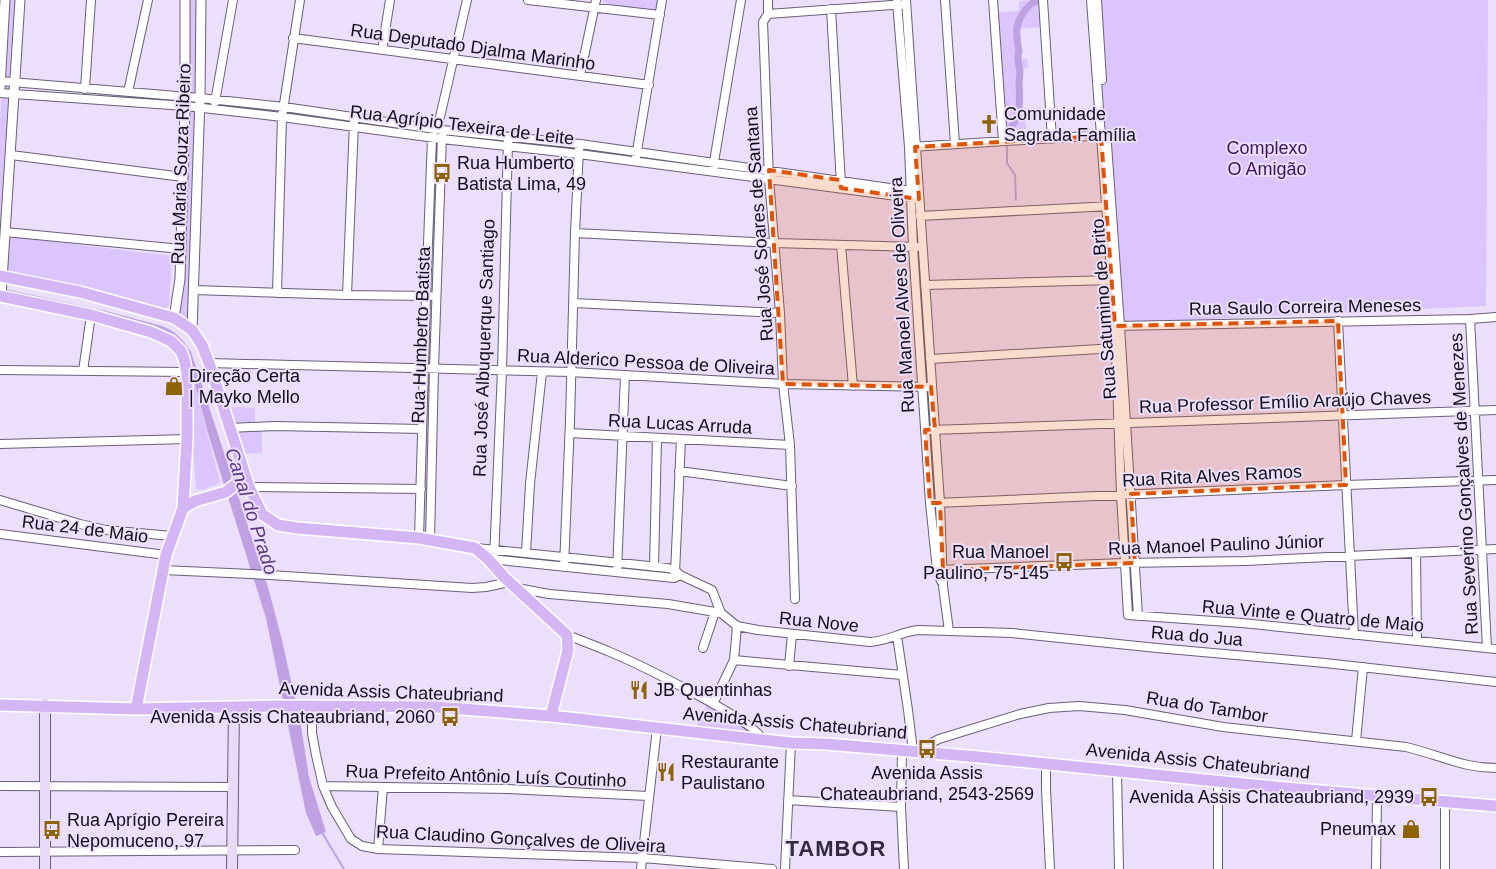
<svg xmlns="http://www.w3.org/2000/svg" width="1496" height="869" viewBox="0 0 1496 869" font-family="Helvetica,sans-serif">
	<rect width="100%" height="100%" fill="#ebdffb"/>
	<path fill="#dcc4fc" d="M7,0H18L13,80L2,79Z
		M188,0H198V95H188Z
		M603,0H659L657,12L625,8L602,2Z
		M1040,0L1042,27L1019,29L1022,59L1027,58L1028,67L1022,69L1023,83L1021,85L1023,108H1029L1026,111V129L1007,131L998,13L1019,11V1Z
		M1096,0H1488L1486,306L1120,323Z
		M2,85H12L0,272V121Z
		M188,109L197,111L190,327L177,318L184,283Z
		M444,132L506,138V145L444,138Z
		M510,139L578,146V152L510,144Z
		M434,141H440L435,295H428Z
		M582,147L635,153L634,159L580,152Z
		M639,154L712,164L711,170L638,160Z
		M4,236L172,256L169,305L159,315L1,277Z
		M915,249H921L930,385L923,386Z
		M428,298H435L432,367L427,366Z
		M426,371H433L428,538L421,537Z
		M194,383L220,483L203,490L196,489L193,448L194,422L192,390Z
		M221,406L255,408V431L262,432V453L235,454Z
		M927,432H934L939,502H932Z
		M707,705L751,732L695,729Z"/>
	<path fill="#bfa1e3" d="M0,288L106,311L162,326C177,332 182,339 191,352L268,587L282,640L301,726L309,777L326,832L316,836L306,813L266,618L210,440L191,371L179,344L0,293Z"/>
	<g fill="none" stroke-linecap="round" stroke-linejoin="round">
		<path stroke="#bfa1e3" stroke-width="2" d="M1007,145V163L1015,175L1016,200
			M321,831L344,869"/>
		<path stroke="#bfa1e3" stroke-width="7" d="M1010,129C1021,114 1020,101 1019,83C1019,79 1020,76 1020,71C1019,65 1016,58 1019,52C1018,44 1016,36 1017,28C1018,19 1028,2 1038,1"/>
		<g stroke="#6a5f77" stroke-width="10">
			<path id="minor" d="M528,0L660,15
				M768,0V14
				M906,0L940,503L943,586L949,631
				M945,0L955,144
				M993,0L1003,141
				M1043,0L1052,139
				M1091,0L1115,326L1121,495L1128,615L1242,623L1496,649
				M1097,0L1102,80
				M897,2L909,147L913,247L930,503L937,570L941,581
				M831,9L841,184
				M293,38L649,85
				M383,44L390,0
				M580,76L596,0
				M0,81L200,98L284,107L442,130L580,144L637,152L918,192
				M85,89L91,0
				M128,92L148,0
				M0,93L185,106L282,117L442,139L579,154L919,199
				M215,102L233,0
				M1107,144L1120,326L1138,616
				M911,147L1104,135
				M11,155L183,177
				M636,157L662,0
				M713,168L741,0
				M920,216L1111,206
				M5,232L181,249
				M575,233L774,243L917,247
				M841,245L853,386
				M925,285L1114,280
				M193,290L347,295L430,296
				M277,293L282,117L300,0
				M347,295L354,122
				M574,303L780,313
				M1470,319L1487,648
				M1338,321L1354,635
				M1117,326L1470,319L1496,317
				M930,359L1116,348
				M209,363L571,372L783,384L931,387
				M0,370L187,372
				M83,371L91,315
				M229,428L275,426L422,429
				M931,430L1496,410
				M570,433L790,445
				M0,444L187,439
				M679,471L792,486
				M249,487L421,489
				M0,500L80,524L106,530L172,536
				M936,503L1346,485L1496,480
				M0,534L166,555
				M419,538L426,296L432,138L433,129L440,117L467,0
				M430,540L434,369L442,135
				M477,548L668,568L675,570L680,575L712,590L721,613L737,626L758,630L870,642C889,641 900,632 918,630L1012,633L1157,648L1325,663L1496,682
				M526,553L530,484L542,372
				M1416,553L1417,641
				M490,559L674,578L680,575
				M494,559L502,370L508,142
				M564,567L570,421L575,233L579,149
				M654,567L657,438
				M163,570L270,575L472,588L486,587L510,582
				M939,570L1125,563L1246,561L1496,549
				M617,572L625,375
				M675,573L681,439
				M517,588L549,594L668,604L721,613
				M795,599L790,445L783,384L780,313L769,179L763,22L768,14L906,4
				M567,635C582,641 596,646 610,652C634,662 756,721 762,739
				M897,636L908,710L913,751
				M703,648L715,612
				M734,660L902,675
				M789,666L792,634
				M713,704L734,660L737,626
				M312,707V733L316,755L323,786L332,807L351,839L362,846L378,849L643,858L772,869
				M1356,741L1363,667
				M902,750L901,807L904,869
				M919,752L929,744L939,739L1020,714L1049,708L1079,706L1125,710L1223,727L1406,747C1427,752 1447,760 1468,765C1477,767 1487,768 1496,768
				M1046,763V789L1050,869
				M1117,771L1119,869
				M1218,781V869
				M0,786L232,787
				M323,786L508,789L648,796
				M788,800L901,807
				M378,849L383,787
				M0,852L295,850
				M641,869L657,728
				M785,869L791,743
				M1376,869L1377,796
				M1445,869V801"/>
		</g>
		<g stroke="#6a5f77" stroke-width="11">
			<path id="tertiary" d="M0,88L5,0
				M1,296L20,0
				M174,318L180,279L185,106V0
				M192,330L200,98L201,0"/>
		</g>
		<g stroke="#6a5f77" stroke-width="12">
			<path id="secondary" d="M45,869V705
				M232,869L234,707"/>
		</g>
		<g stroke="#fff" stroke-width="14">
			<path id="primary" d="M0,276L80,292L174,318L192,330L202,345L209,363L249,487L262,514L278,525L297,528L419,538L475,548L488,559L504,577L567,635L568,650L551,716
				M0,296L91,315L151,332L171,341L181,351L184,359L187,372V439L183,508L166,555L136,709
				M183,508L195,501L226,492L236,484L243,470
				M0,705L136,709L281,706L436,707L551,716L791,743L826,744L979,757L1285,788L1496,806"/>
		</g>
		<use href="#minor" stroke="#fff" stroke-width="8"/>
		<use href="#tertiary" stroke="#fff" stroke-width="9"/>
		<use href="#secondary" stroke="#eadafa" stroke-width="10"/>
		<use href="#primary" stroke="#d4b6f5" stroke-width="11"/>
	</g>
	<path fill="#dd550d" fill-opacity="0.2" stroke="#dd550d" stroke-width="4" stroke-dasharray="10 6" stroke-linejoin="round" d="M1101,136L1115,326L1338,321L1346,485L1131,494L1135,563L943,570L940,503H930L925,430L935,429L931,387L783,384L769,170L840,180L841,188L919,199L915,147Z"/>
	<defs>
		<g id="church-bare" transform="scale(1.5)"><path d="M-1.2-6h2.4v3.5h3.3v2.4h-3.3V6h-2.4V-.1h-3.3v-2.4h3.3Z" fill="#8d6307" stroke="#ebdffb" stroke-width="2.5" paint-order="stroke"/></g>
		<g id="bus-bare" transform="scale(1.5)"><path d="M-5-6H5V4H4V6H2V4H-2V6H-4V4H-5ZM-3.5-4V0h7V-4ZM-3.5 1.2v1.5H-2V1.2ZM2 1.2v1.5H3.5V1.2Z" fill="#8d6307" stroke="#ebdffb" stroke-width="2.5" paint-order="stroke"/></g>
		<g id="shop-bare" transform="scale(1.5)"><path d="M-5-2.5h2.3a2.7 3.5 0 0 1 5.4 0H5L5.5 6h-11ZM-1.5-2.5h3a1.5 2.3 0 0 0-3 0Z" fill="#8d6307" stroke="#ebdffb" stroke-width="2.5" paint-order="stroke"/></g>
		<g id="restaurant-bare" transform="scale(1.5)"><path d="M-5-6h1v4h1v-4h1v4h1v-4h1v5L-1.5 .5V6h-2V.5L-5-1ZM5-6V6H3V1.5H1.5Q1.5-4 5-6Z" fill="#8d6307" stroke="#ebdffb" stroke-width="2.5" paint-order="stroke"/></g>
	</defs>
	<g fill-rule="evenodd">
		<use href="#church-bare" x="989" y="124"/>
		<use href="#bus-bare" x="442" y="173"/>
		<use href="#shop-bare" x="174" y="386"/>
		<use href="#bus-bare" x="1064" y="562"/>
		<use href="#restaurant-bare" x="639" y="690"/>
		<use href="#bus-bare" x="450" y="717"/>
		<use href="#bus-bare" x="927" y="749"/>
		<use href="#restaurant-bare" x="666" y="772"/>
		<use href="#bus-bare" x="1429" y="797"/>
		<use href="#shop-bare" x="1411" y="829"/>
		<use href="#bus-bare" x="52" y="830"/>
	</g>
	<g text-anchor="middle" stroke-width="4" stroke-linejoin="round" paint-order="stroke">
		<g font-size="18" fill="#14101a" stroke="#ebdffb">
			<text transform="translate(473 47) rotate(8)" y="6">Rua Deputado Djalma Marinho</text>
			<text transform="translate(462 125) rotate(7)" y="6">Rua Agrípio Texeira de Leite</text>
			<text transform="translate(181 164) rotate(-88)" y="6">Rua Maria Souza Ribeiro</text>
			<text transform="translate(759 224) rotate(-94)" y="6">Rua José Soares de Santana</text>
			<text transform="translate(902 295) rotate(-93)" y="6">Rua Manoel Alves de Oliveira</text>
			<text transform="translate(1305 307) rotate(-1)" y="6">Rua Saulo Correira Meneses</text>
			<text transform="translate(1104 309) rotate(-94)" y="6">Rua Satumino de Brito</text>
			<text transform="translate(421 335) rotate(-88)" y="6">Rua Humberto Batista</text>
			<text transform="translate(484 348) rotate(-88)" y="6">Rua José Albuquerque Santiago</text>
			<text transform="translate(646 362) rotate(3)" y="6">Rua Alderico Pessoa de Oliveira</text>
			<text transform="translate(1285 402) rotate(-2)" y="6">Rua Professor Emílio Araújo Chaves</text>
			<text transform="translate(680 424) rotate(3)" y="6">Rua Lucas Arruda</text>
			<text transform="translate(1212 476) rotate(-3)" y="6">Rua Rita Alves Ramos</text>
			<text transform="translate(1464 484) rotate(-93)" y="6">Rua Severino Gonçalves de Menezes</text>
			<text transform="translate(85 529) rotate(7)" y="6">Rua 24 de Maio</text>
			<text transform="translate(1216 545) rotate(-2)" y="6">Rua Manoel Paulino Júnior</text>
			<text transform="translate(1313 616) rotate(5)" y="6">Rua Vinte e Quatro de Maio</text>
			<text transform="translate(819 622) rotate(6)" y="6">Rua Nove</text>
			<text transform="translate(1197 636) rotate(5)" y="6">Rua do Jua</text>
			<text transform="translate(391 692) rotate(2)" y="6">Avenida Assis Chateubriand</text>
			<text transform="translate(1207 707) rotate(9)" y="6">Rua do Tambor</text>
			<text transform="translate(795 723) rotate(5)" y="6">Avenida Assis Chateubriand</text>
			<text transform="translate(1198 761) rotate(6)" y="6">Avenida Assis Chateubriand</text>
			<text transform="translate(486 776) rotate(2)" y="6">Rua Prefeito Antônio Luís Coutinho</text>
			<text transform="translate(521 839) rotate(3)" y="6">Rua Claudino Gonçalves de Oliveira</text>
		</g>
		<g font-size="18" fill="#14101a" stroke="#ebdffb" text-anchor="start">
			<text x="1004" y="120">Comunidade<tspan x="1004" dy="21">Sagrada Família</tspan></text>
			<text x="457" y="169">Rua Humberto<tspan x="457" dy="21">Batista Lima, 49</tspan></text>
			<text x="189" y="382">Direção Certa<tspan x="189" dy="21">| Mayko Mello</tspan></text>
			<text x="1049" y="558" text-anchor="end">Rua Manoel<tspan x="1049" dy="21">Paulino, 75-145</tspan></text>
			<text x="654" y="696">JB Quentinhas</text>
			<text x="435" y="723" text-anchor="end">Avenida Assis Chateaubriand, 2060</text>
			<text x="681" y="768">Restaurante<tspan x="681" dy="21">Paulistano</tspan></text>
			<text x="927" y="779" text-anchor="middle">Avenida Assis<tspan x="927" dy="21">Chateaubriand, 2543-2569</tspan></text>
			<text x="1414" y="803" text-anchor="end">Avenida Assis Chateaubriand, 2939</text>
			<text x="67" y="826">Rua Aprígio Pereira<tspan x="67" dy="21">Nepomuceno, 97</tspan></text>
			<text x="1396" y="835" text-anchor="end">Pneumax</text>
		</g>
		<g font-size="18" fill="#3e1360" stroke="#ebdffb">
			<text x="1267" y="154">Complexo<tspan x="1267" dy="21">O Amigão</tspan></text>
		</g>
		<g font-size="19" font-style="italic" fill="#5d3684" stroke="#ebdffb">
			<text transform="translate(252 511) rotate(72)" y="7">Canal do Prado</text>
		</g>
		<g font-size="22" font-weight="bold" letter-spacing="1" fill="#342a40" stroke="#ebdffb">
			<text x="836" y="856">TAMBOR</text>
		</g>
	</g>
</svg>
